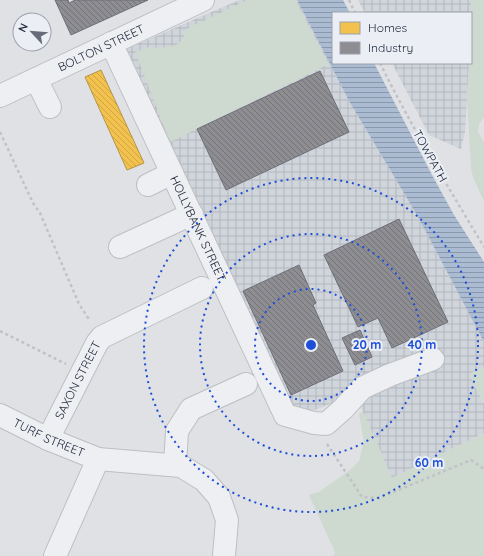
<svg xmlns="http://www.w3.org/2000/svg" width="484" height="556" viewBox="0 0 484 556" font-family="Quicksand,sans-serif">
	<defs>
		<pattern id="industrial-grid" width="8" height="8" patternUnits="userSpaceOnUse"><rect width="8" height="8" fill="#d0d4db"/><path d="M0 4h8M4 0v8" fill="none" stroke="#b2b6bd"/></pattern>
		<pattern id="water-rules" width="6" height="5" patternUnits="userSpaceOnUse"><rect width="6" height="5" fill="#aabbd2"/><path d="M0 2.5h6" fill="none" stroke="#8a98ac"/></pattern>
		<pattern id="homes-back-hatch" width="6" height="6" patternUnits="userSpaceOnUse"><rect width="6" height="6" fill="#f2c14e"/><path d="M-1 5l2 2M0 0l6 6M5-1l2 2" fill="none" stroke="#cfa645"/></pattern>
		<pattern id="industry-back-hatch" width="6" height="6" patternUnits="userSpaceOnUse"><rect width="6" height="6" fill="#8d8d92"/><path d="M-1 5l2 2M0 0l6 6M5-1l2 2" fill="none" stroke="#737479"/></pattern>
	</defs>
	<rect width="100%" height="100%" fill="#dfe1e4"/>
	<path fill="url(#industrial-grid)" d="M239,0H297L349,101L417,215L484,342V367L469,374L484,404V433L392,478L355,394L277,425L108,57Z
		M358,0H471V13H365Z
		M392,63H469L465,132L461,149L429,135Z"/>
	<path fill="#ced9cf" d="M247,0H295L329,64L170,142L135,52L150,47L161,48L176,45L183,39L186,29Z
		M471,0H484V117L479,124L478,132L484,142V201L473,177L471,168L467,99L469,63H471Z
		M484,367V404L469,374Z
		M363,411L392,478L484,433V556H333L335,552L309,495L319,492L350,470L359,461L364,442L359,414Z"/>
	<path fill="url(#water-rules)" d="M297,0H343L350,13H333V63H374L432,175L454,215L484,262V342L417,215L349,101Z"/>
	<path fill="url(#homes-back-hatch)" stroke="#b4954a" d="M101,70L144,163L127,170L85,77Z"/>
	<path fill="url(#industry-back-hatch)" stroke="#6e7079" d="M55,0H68L69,3L75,0H148L71,35Z
		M320,71L349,132L226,190L197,129Z
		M399,219L448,322L392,348L378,318L358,327L324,255Z
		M299,265L316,303L313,305L343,371L291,395L243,291Z
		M360,330L372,357L355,365L342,338Z"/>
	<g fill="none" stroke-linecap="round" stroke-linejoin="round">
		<g stroke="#bdbfc2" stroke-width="24">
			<g id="minor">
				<path id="s1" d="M111,43L285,415L314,423L326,424L343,409L362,388L390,375L433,359"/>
				<path d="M36,79L50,107"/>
				<path id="s2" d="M0,96L203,0"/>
				<path d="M148,185L172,173"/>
				<path d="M120,247L192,214"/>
				<path id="s3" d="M0,415L48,439L98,459L181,466L204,480L219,497L227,520L224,556"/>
				<path id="s4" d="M48,439L97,343L102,337L202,288"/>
				<path d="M175,465L177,431L191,409L246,384"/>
				<path d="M55,556L98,459"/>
			</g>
		</g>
		<path stroke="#c1c2c8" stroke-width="2.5" stroke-dasharray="3 3" stroke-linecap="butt" d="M349,0L355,13
			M380,63C411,126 448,187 484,247
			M0,132L33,203L40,213L79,304L90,321
			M0,331L66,364
			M327,444L362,497L379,498L471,460L484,469"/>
		<use href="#minor" stroke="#eeeff2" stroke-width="22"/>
	</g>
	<g fill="none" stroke="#1d4ed8" stroke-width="2" stroke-dasharray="2 4">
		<circle cx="311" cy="345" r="56"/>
		<circle cx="311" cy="345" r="111"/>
		<circle cx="311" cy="345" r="167"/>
	</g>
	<g text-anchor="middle" stroke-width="4" stroke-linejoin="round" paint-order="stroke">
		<g font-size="12" fill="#252d3f" stroke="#ebeff5">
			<text dy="4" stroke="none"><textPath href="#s2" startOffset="112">BOLTON STREET</textPath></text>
			<text transform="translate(430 156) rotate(61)" y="4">TOWPATH</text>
			<text dy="4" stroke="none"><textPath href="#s1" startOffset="205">HOLLYBANK STREET</textPath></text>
			<text dy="4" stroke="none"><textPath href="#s4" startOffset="66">SAXON STREET</textPath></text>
			<text dy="4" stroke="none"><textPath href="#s3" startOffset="54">TURF STREET</textPath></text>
		</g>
	</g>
	<circle cx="311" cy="345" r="6" fill="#1d4ed8" stroke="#ebeff5" stroke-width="2"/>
	<g font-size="12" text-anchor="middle" font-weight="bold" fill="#1d4ed8" stroke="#ebeff5" stroke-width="4" stroke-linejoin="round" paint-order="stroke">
		<text x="367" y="349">20 m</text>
		<text x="422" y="349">40 m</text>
		<text x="429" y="467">60 m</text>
	</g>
	<rect x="332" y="12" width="140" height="52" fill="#ebeff5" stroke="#9ca1ac"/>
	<rect x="340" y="22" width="20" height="12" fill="#f2c14e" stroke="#9ca1ac"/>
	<text x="368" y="32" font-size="12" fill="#252d3f">Homes</text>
	<rect x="340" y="42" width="20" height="12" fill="#8d8d92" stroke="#9ca1ac"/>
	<text x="368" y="52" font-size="12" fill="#252d3f">Industry</text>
	<g transform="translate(32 32) rotate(296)"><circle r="19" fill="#ebeff5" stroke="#9ca1ac"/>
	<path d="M0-3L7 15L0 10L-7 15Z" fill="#666c79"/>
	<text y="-6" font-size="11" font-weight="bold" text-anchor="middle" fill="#252d3f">N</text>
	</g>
</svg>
